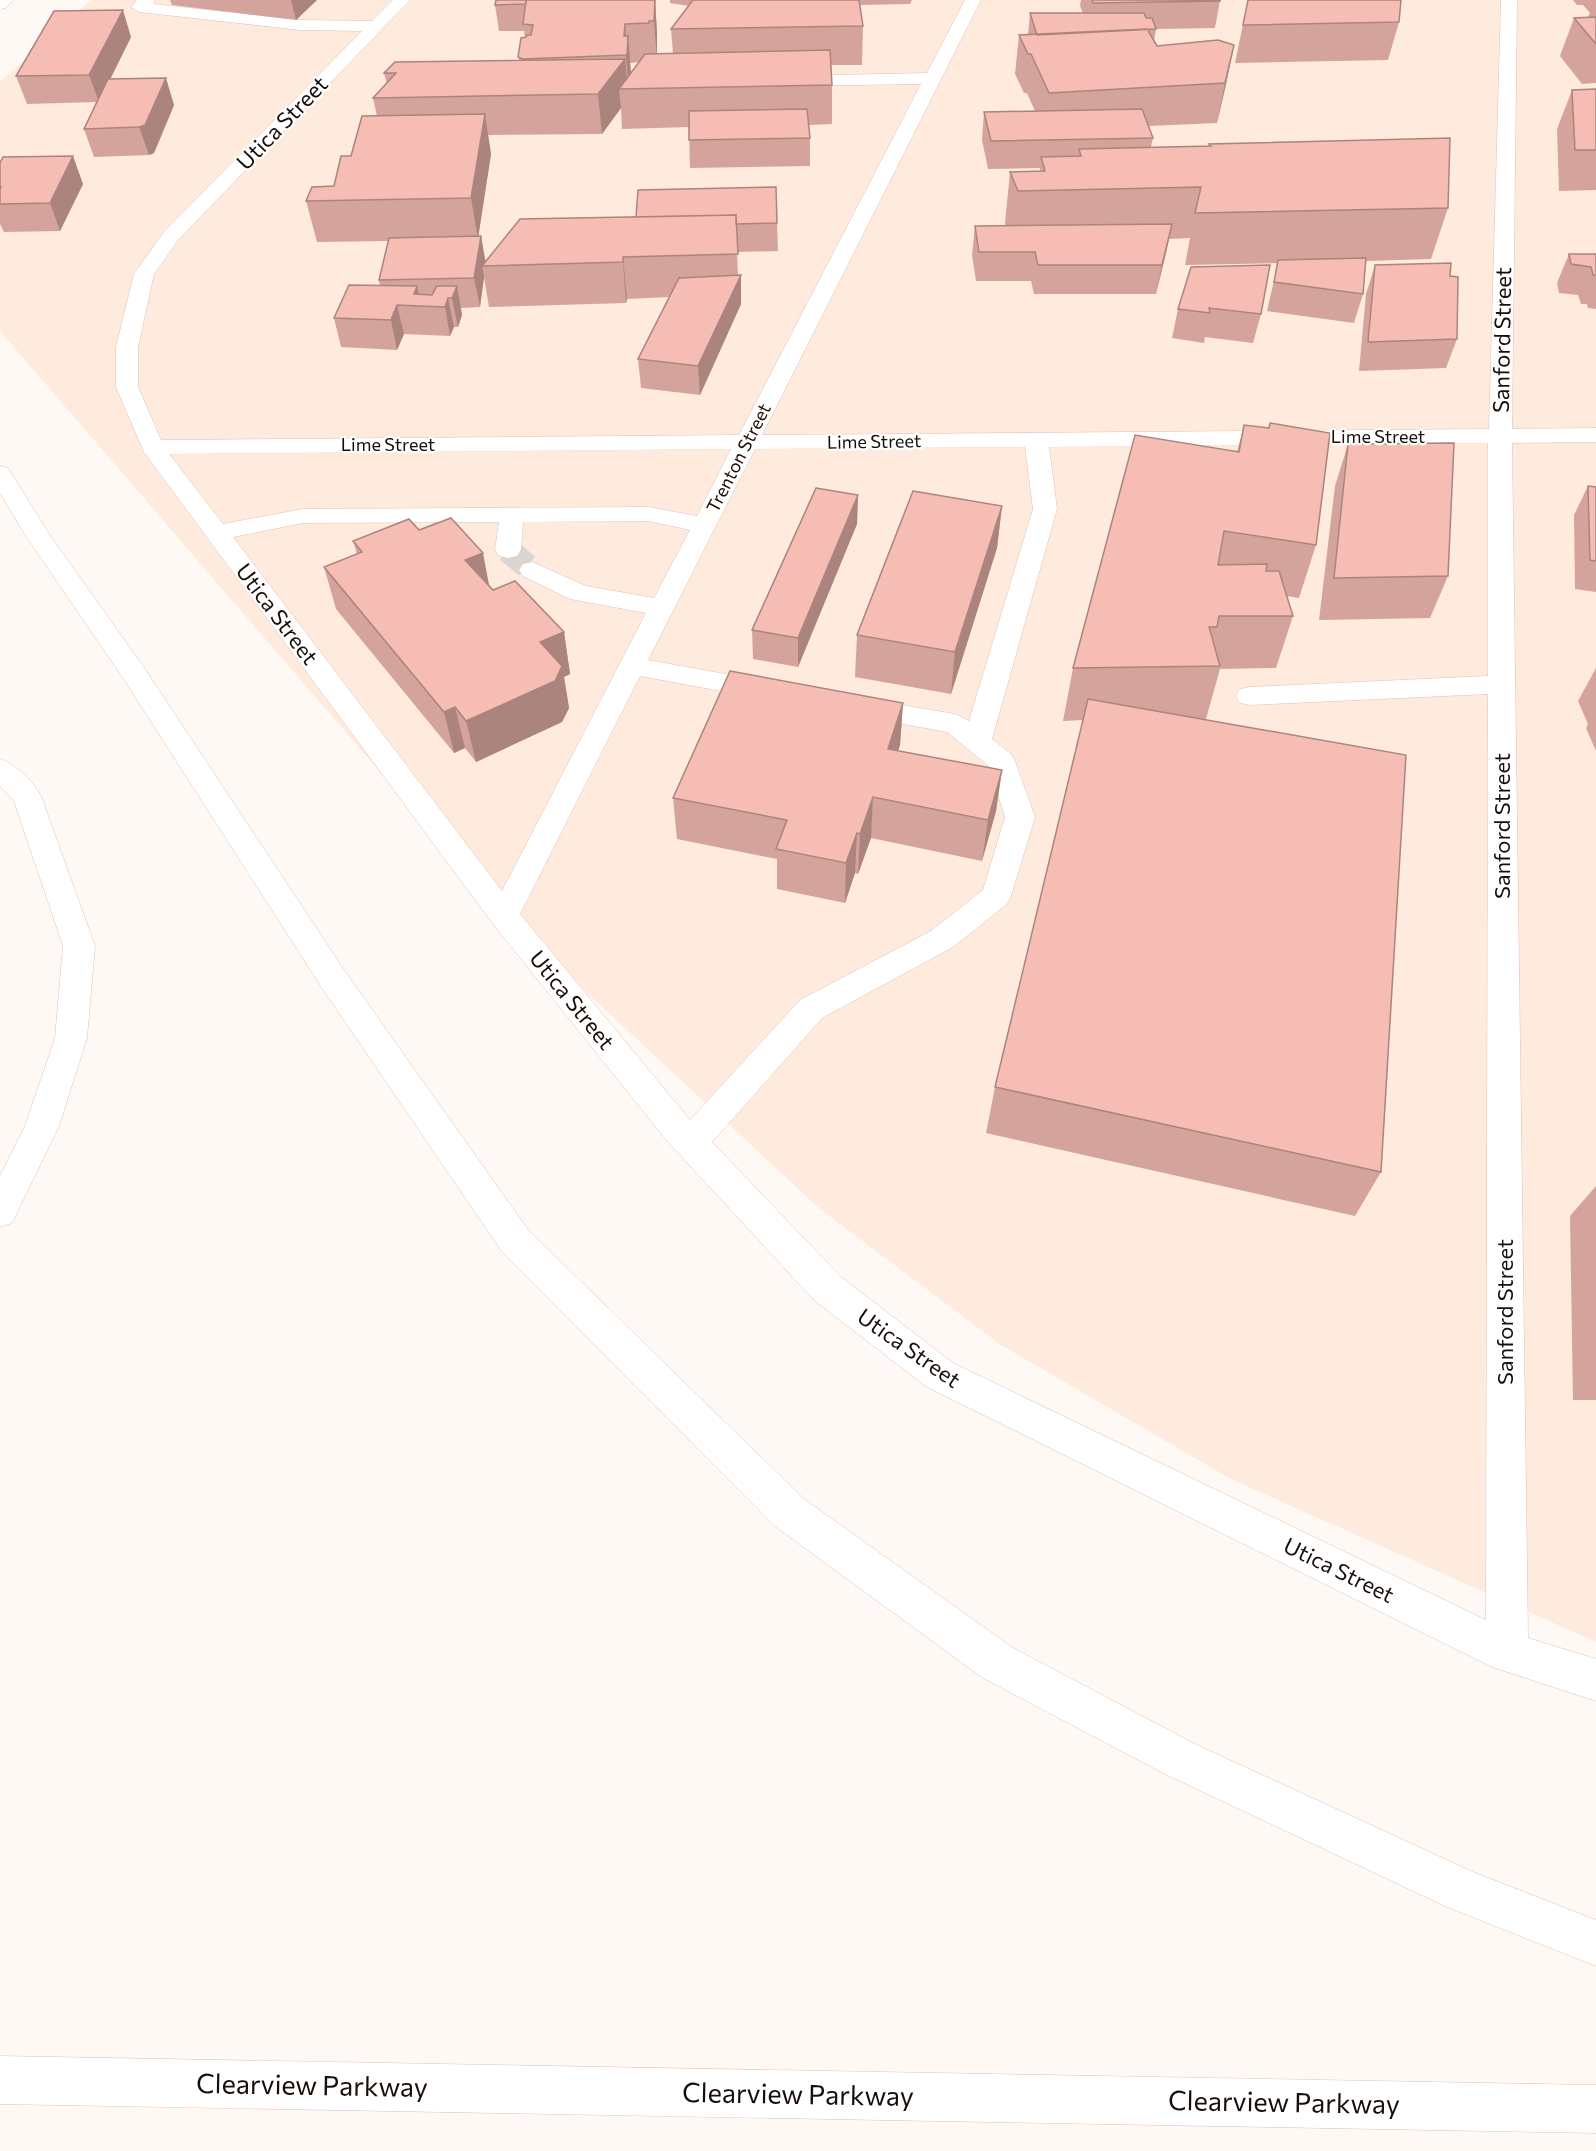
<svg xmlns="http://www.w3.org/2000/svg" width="1596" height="2151" viewBox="0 0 1596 2151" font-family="Commissioner,sans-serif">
	<rect width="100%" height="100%" fill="#fff9f6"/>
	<path fill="#ffeade" d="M91,0H1596V1642L1231,1479L1001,1345L820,1209L504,916L0,331V82Z"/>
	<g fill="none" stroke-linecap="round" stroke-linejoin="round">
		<path stroke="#dcd6d2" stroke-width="25" stroke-dasharray="25 13" stroke-linecap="butt" d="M508,550L532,570"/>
		<g stroke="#ddc3b4" stroke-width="1">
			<path id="minor" d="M137,0H155L153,4L300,20L372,21L393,0H410L178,240L154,274L138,347V387L161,440L739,435L921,84L788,86L782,85L779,81L782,77L788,76L927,73L965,0H981L762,435L1489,429L1501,0H1517L1512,429L1596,428V442L1512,443L1528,1638L1596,1659V1701L1492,1667L927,1387L815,1301L668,1142L493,924L144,452L116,387V347L134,274L137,270L164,232L362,31L300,30L139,12L131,7ZM1488,443V676L1250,687L1240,689L1236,696L1240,703L1250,705L1488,694L1486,1620L953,1363L841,1277L712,1142L822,1018L953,947L1007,904L1011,896L1035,817L1015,761L1011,754L992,739L1057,509L1049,447ZM1025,447L1033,509L969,721L955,714L859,698L849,700L845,707L849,714L859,716L947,732L989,766L1005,817L983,890L931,931L800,1000L690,1120L520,914L640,676L769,700L779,697L783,691L779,685L769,682L648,660L755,449ZM731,449L697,516L648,507L303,509L223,524L169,454ZM648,521L690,530L654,598L586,586L532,562L523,564L519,570L523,576L570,599L646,613L502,891L233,537L303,523L499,522L495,550L499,556L508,558L517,556L521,550L523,522Z"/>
		</g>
		<g stroke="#ddc3b4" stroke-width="1">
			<path id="highway" d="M0,0H13L6,8L0,9Z
				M0,466L8,468L49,534L145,669L344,970L529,1231L804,1499L1013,1648L1195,1744L1473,1872L1596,1920V1966L1447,1907L1165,1774L983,1678L776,1527L503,1253L322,988L125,681L26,536L0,493Z
				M0,759C16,764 33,781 41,796L95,946L87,1038L59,1126L12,1223L0,1227V1176L25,1126L55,1038L63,946L14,801L0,786Z
				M0,2056L1596,2085V2133L0,2104Z"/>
		</g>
		<use href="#minor" fill="#fff" fill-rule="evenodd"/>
		<use href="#highway" fill="#fff" fill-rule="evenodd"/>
	</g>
	<path fill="#d4a39b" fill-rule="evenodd" d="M170,0H317L296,20L172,5Z
		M655,0L657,33V54H673L671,29L689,6L670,3V0H912L910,4L860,5L863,26L862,65H831L832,85V124L809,125L810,138V166L690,168L689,127L622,129L621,108L602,134L488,135L491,154L478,236H481L485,262L520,219L777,223L778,251L737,252L738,275L741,304L700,395L641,388L638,359L669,297L627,299L626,303L489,307L484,277L480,307L461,308L462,315L458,327H454L450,336L404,334L397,350L341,347L334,318L380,286L379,280L388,241L317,242L306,201L334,186L351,156L377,116L373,98L387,84L384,73L519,60L518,57L525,37L524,31H499L495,5ZM639,62L631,73L630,63Z
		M1081,0H1220L1215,28L1156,29L1154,41L1157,46L1234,45L1226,84L1217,123L1149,126L1153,138L1151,147L1208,146L1209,144L1448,208L1431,259L1366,261L1363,294L1354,323L1267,311L1278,263L1185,265L1190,238L1169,239L1156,294H1034L1031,281H976L972,255L975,226H1006L1005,223L1010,172H1040V168L988,169L982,140L984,112L1035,111L1027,93H1024L1015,74L1019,35H1028L1030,13H1083L1080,6Z
		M1248,0L1399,22L1388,60L1235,63Z
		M1573,0H1596V83L1582,84L1560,56L1574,18L1588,17L1590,13L1583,5H1577Z
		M131,37L110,79L174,105L154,153L149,155L94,157L84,129L96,102L27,104L16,76Z
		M1596,89V190L1559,191L1557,129L1572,90Z
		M0,163L83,184L60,231L4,232L0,224Z
		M1569,254H1596V309L1588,308L1587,304H1581L1578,295L1559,293L1557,283Z
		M1375,265L1450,276L1457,339L1446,368L1359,371L1366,294Z
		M1191,267L1261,314L1253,343L1205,337L1204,343L1172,338L1178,309Z
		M1244,425L1316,545L1299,598L1287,596L1293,616L1276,668L1220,669L1206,719H1200L1381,1172L1355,1216L986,1133L995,1087L1083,720L1063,721L1073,668L1237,452Z
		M1348,444L1448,576L1430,618L1319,620L1335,486Z
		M1588,486L1596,487V592L1575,589L1574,515Z
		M858,495L857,524L798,667L753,659L752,630Z
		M1002,506L997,548L951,694L855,677L857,635Z
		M419,530L493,590L564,632L570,674L564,677L569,708L562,722L476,762L465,748L454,753L336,609L324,567L357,554L353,541Z
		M1596,668V751L1586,728L1588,724L1578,701Z
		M903,703L900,745L898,751L1002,770L996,811L982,861L871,838L858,874L855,873L845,903L777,889V859L677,839L673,798Z
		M1596,1186V1400H1573L1570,1216Z"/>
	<path fill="#ac847e" d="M291,0H317L296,20Z
		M655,0L657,33V60L654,21Z
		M123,10L131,37L99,102L89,75Z
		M625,24L627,52L628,36L631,74L629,89L624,36Z
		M1234,45L1226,84L1217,123L1225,83Z
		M625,59L628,89H619L621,108L602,134L598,94Z
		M166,78L174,105L154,153L149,155L139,127Z
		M485,114L491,154L478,239L471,198Z
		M73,156L83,184L60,231L50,203Z
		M1172,224L1166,253L1156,294L1162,265Z
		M481,236L486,264L482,266L484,277L480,307L474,278Z
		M623,257L627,299L626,303L623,262Z
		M741,275V304L700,395L698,366Z
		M417,286L421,306L414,294Z
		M457,286L462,315L458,327L452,298Z
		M448,298L454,327L450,336L445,307Z
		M397,305L404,334L397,350L391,320Z
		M858,495L857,524L798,667V638Z
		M1002,506L997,548L951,694L955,652Z
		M483,553L491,595L465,560Z
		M564,632L570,674L564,677L569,708L562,722L476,762L466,721L540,642Z
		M903,703L900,745L885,790L888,749Z
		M455,707L465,748L454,753L444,712Z
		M1002,770L996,811L982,861L988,820Z
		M873,797L871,838L858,874L860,834Z
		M857,833L855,873L845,903L846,863Z"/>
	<path fill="#f6bdb4" stroke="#ac847e" stroke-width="1.5" d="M496,0H526V4L495,5Z
		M526,0H655L654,21H649V23L625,24L624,36H628L627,55L523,59L518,57L521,38L526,37L527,35H531L533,25L523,24Z
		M693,0H859L863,26L671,29Z
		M1092,0H1220V1L1093,3Z
		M1248,0H1401L1399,22L1243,25Z
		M123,10L89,75L16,76L54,11Z
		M1030,13H1144L1146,18H1152L1156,29L1037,35Z
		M1596,17V44L1574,18Z
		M1147,29L1157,46L1218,40L1234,45L1225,83L1049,93L1031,54H1028L1019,35Z
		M830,50L832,85L619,89L645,54Z
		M625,59L598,94L373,98L396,73H384L395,62Z
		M166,78L145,125L139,127L84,129L108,79Z
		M1596,89V150H1575L1572,90Z
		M807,109L810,138L689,140V111Z
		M1142,109L1153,138L991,141L984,112Z
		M485,114L471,198L306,201L312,187L334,186L341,156H351L362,116Z
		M1450,138L1448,208L1195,213L1201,187L1018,191L1010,172L1045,171L1041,157L1081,156L1079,149L1211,146L1209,144Z
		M73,156L50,203L0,204V189L1,187H0V163L3,157Z
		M776,187L777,223L736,224V215L636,217L638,190Z
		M736,215L738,254L623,257V262L482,266L520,219Z
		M1172,224L1162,265H1038L1035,252H979L975,226Z
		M481,236L474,278L379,280L389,238Z
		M1569,254H1596V275H1593L1591,267L1571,264Z
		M1366,258L1363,294L1274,282L1278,260Z
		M1451,263L1450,276L1458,277L1457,339L1368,342L1375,265Z
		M1270,265L1261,314L1209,308L1210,313L1178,309L1191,267Z
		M741,275L698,366L638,359L679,278Z
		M349,285L417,286L414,294L432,295L437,286H457L452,298H448L445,307L397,305L391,320L334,318Z
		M1270,423L1330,433L1316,545L1224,531L1218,565L1267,564L1266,571H1279L1293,616H1219L1217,627H1209L1220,666L1073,668L1135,435L1239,452L1244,425L1269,428Z
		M1454,443L1448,576L1334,578L1348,444Z
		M1588,486L1596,487V561L1590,560Z
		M816,488L858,495L798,638L752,630Z
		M913,491L1002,506L955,652L857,635Z
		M451,518L483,553L465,560L493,590L515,581L564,632L540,642L562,666L555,681L466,721L455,707L444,712L324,567L362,552L353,541L409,519L419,530Z
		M730,671L903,703L888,749L1002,770L988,820L873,797L860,834L857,833L846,863L776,849L787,820L673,798Z
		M1088,699L1406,755L1381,1172L995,1087Z"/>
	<g text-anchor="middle" stroke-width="4.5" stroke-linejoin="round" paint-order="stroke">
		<g font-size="18" fill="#170e09" stroke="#fff">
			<text x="1378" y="443">Lime Street</text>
			<text transform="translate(874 442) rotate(-1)" y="6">Lime Street</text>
			<text x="388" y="451">Lime Street</text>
			<text transform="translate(739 458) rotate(-63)" y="6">Trenton Street</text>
		</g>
		<g font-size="22" fill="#170e09" stroke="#fff">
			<text transform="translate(282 123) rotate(-46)" y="8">Utica Street</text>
			<text transform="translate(1502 340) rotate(-89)" y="8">Sanford Street</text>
			<text transform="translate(277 614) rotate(53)" y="8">Utica Street</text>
			<text transform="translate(1502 826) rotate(-90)" y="8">Sanford Street</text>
			<text transform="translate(572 1000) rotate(51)" y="8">Utica Street</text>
			<text transform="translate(1505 1312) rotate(-90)" y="8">Sanford Street</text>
			<text transform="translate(909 1348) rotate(35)" y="8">Utica Street</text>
			<text transform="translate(1339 1570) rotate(26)" y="8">Utica Street</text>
		</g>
		<g font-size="27" fill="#170e09" stroke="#fff">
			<text transform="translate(312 2086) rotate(1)" y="9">Clearview Parkway</text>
			<text transform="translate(798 2095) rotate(1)" y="9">Clearview Parkway</text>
			<text transform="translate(1284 2103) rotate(1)" y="9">Clearview Parkway</text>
		</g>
	</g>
</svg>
